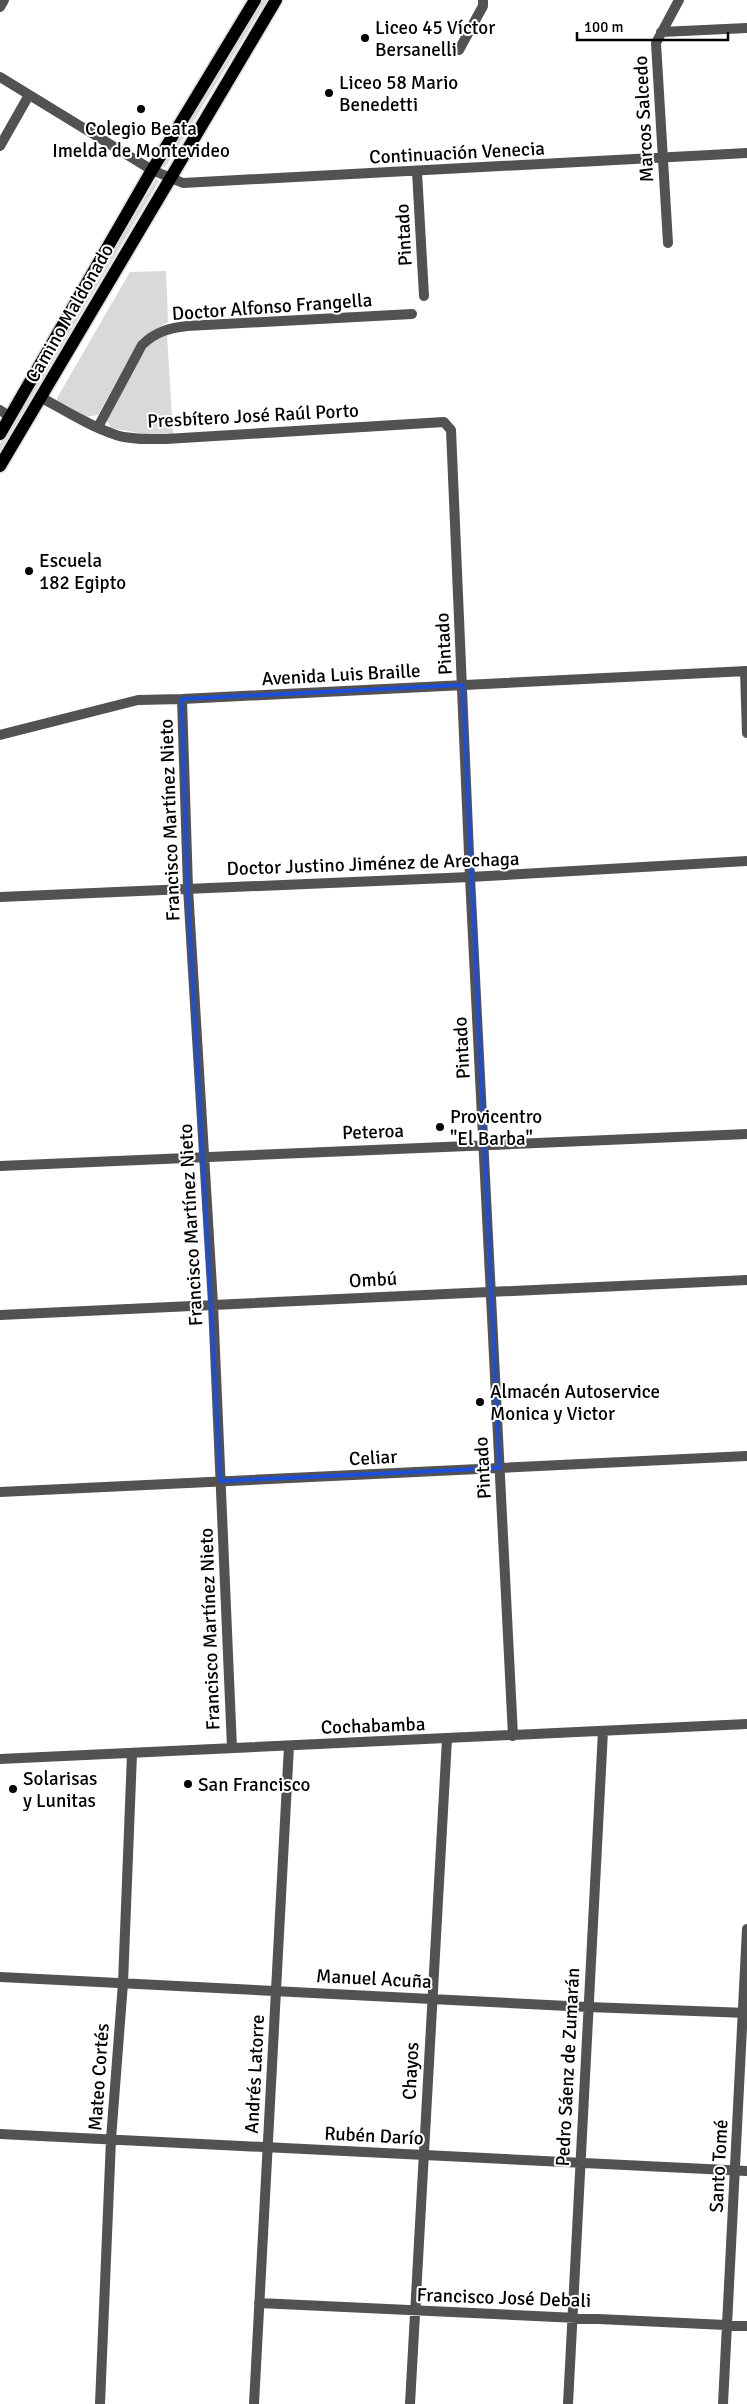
<svg xmlns="http://www.w3.org/2000/svg" width="747" height="2404" viewBox="0 0 747 2404" font-family="Signika,sans-serif">
	<rect width="100%" height="100%" fill="#fff"/>
	<path fill="#d9d9d9" d="M262,0H267L165,168L163,166Z
		M156,179L159,181L0,451V444Z
		M166,271L168,322L140,339L98,415L86,417L57,401V398L130,272Z
		M167,334L173,434L150,435L111,428L107,421L108,415L147,347L152,341Z"/>
	<g fill="none" stroke-linecap="round" stroke-linejoin="round">
		<g stroke="#dbdbdb" stroke-width="15">
			<path id="primary" d="M0,434L152,170L255,0
				M0,466L276,0"/>
		</g>
		<path stroke="#525252" stroke-width="10" d="M0,7L4,0
			M661,32L747,28
			M459,50L483,6V0
			M0,77L152,170L183,183L747,153
			M0,146L29,95
			M417,172L424,296
			M668,243L656,43L679,0
			M42,398C66,411 89,426 116,435C132,440 150,439 166,439L444,422L451,430L470,877L513,1736
			M0,410L10,417
			M98,427L142,345C155,332 169,328 187,326L412,314
			M745,671L747,733
			M182,699L188,888L213,1304L232,1748
			M0,735L138,700L182,699L747,671
			M0,897L470,877L747,861
			M0,1166L747,1134
			M0,1315L747,1280
			M0,1492L747,1456
			M0,1759L747,1724
			M0,1977L588,2007L747,2013
			M0,2134L747,2171
			M259,2303L747,2326
			M100,2404L111,2139L123,1983L132,1754
			M254,2404L289,1746
			M410,2404L447,1739
			M568,2404L603,1731
			M723,2404L747,1929"/>
		<use href="#primary" stroke="#000" stroke-width="12"/>
	</g>
	<path fill="none" stroke="#1d4ed8" stroke-width="4" stroke-linejoin="round" d="M463,685L500,1468L221,1481L188,888L182,699Z"/>
	<g fill="#000" stroke="#fff" stroke-width="2">
		<circle cx="365" cy="38" r="5"/>
		<circle cx="329" cy="93" r="5"/>
		<circle cx="141" cy="109" r="5"/>
		<circle cx="29" cy="571" r="5"/>
		<circle cx="440" cy="1127" r="5"/>
		<circle cx="480" cy="1402" r="5"/>
		<circle cx="188" cy="1784" r="5"/>
		<circle cx="13" cy="1789" r="5"/>
	</g>
	<g text-anchor="middle" stroke-width="4" stroke-linejoin="round" paint-order="stroke">
		<g font-size="19" fill="#000" stroke="#fff" text-anchor="start">
			<text x="375" y="34">Liceo 45 Víctor<tspan x="375" dy="22">Bersanelli</tspan></text>
			<text x="339" y="89">Liceo 58 Mario<tspan x="339" dy="22">Benedetti</tspan></text>
			<text x="141" y="135" text-anchor="middle">Colegio Beata<tspan x="141" dy="22">Imelda de Montevideo</tspan></text>
			<text x="39" y="567">Escuela<tspan x="39" dy="22">182 Egipto</tspan></text>
			<text x="450" y="1123">Provicentro<tspan x="450" dy="22">"El Barba"</tspan></text>
			<text x="490" y="1398">Almacén Autoservice<tspan x="490" dy="22">Monica y Victor</tspan></text>
			<text x="23" y="1785">Solarisas<tspan x="23" dy="22">y Lunitas</tspan></text>
			<text x="198" y="1791">San Francisco</text>
		</g>
		<g font-size="19" fill="#000" stroke="#fff">
			<text transform="translate(643 119) rotate(-93)" y="7">Marcos Salcedo</text>
			<text transform="translate(457 152) rotate(-3)" y="7">Continuación Venecia</text>
			<text transform="translate(403 235) rotate(-93)" y="7">Pintado</text>
			<text transform="translate(272 306) rotate(-4)" y="7">Doctor Alfonso Frangella</text>
			<text transform="translate(69 313) rotate(-60)" y="7">Camino Maldonado</text>
			<text transform="translate(253 415) rotate(-3)" y="7">Presbítero José Raúl Porto</text>
			<text transform="translate(443 644) rotate(-93)" y="7">Pintado</text>
			<text transform="translate(341 674) rotate(-3)" y="7">Avenida Luis Braille</text>
			<text transform="translate(169 820) rotate(-92)" y="7">Francisco Martínez Nieto</text>
			<text transform="translate(373 863) rotate(-2)" y="7">Doctor Justino Jiménez de Arechaga</text>
			<text transform="translate(461 1048) rotate(-93)" y="7">Pintado</text>
			<text transform="translate(373 1131) rotate(-2)" y="7">Peteroa</text>
			<text transform="translate(190 1225) rotate(-93)" y="7">Francisco Martínez Nieto</text>
			<text transform="translate(373 1279) rotate(-3)" y="7">Ombú</text>
			<text transform="translate(373 1457) rotate(-3)" y="7">Celiar</text>
			<text transform="translate(482 1468) rotate(-93)" y="7">Pintado</text>
			<text transform="translate(209 1629) rotate(-92)" y="7">Francisco Martínez Nieto</text>
			<text transform="translate(373 1725) rotate(-2)" y="7">Cochabamba</text>
			<text transform="translate(374 1978) rotate(3)" y="7">Manuel Acuña</text>
			<text transform="translate(567 2067) rotate(-87)" y="7">Pedro Sáenz de Zumarán</text>
			<text transform="translate(410 2071) rotate(-87)" y="7">Chayos</text>
			<text transform="translate(254 2074) rotate(-87)" y="7">Andrés Latorre</text>
			<text transform="translate(98 2077) rotate(-86)" y="7">Mateo Cortés</text>
			<text transform="translate(374 2135) rotate(3)" y="7">Rubén Darío</text>
			<text transform="translate(718 2166) rotate(-87)" y="7">Santo Tomé</text>
			<text transform="translate(504 2297) rotate(2)" y="7">Francisco José Debali</text>
		</g>
	</g>
	<path d="M577 32v8h151v-8" fill="none" stroke="#000000" stroke-width="2.5"/>
	<text x="584" y="32" font-size="15" fill="#000000" stroke="#ffffff" stroke-width="4" paint-order="stroke">100 m</text>
</svg>
